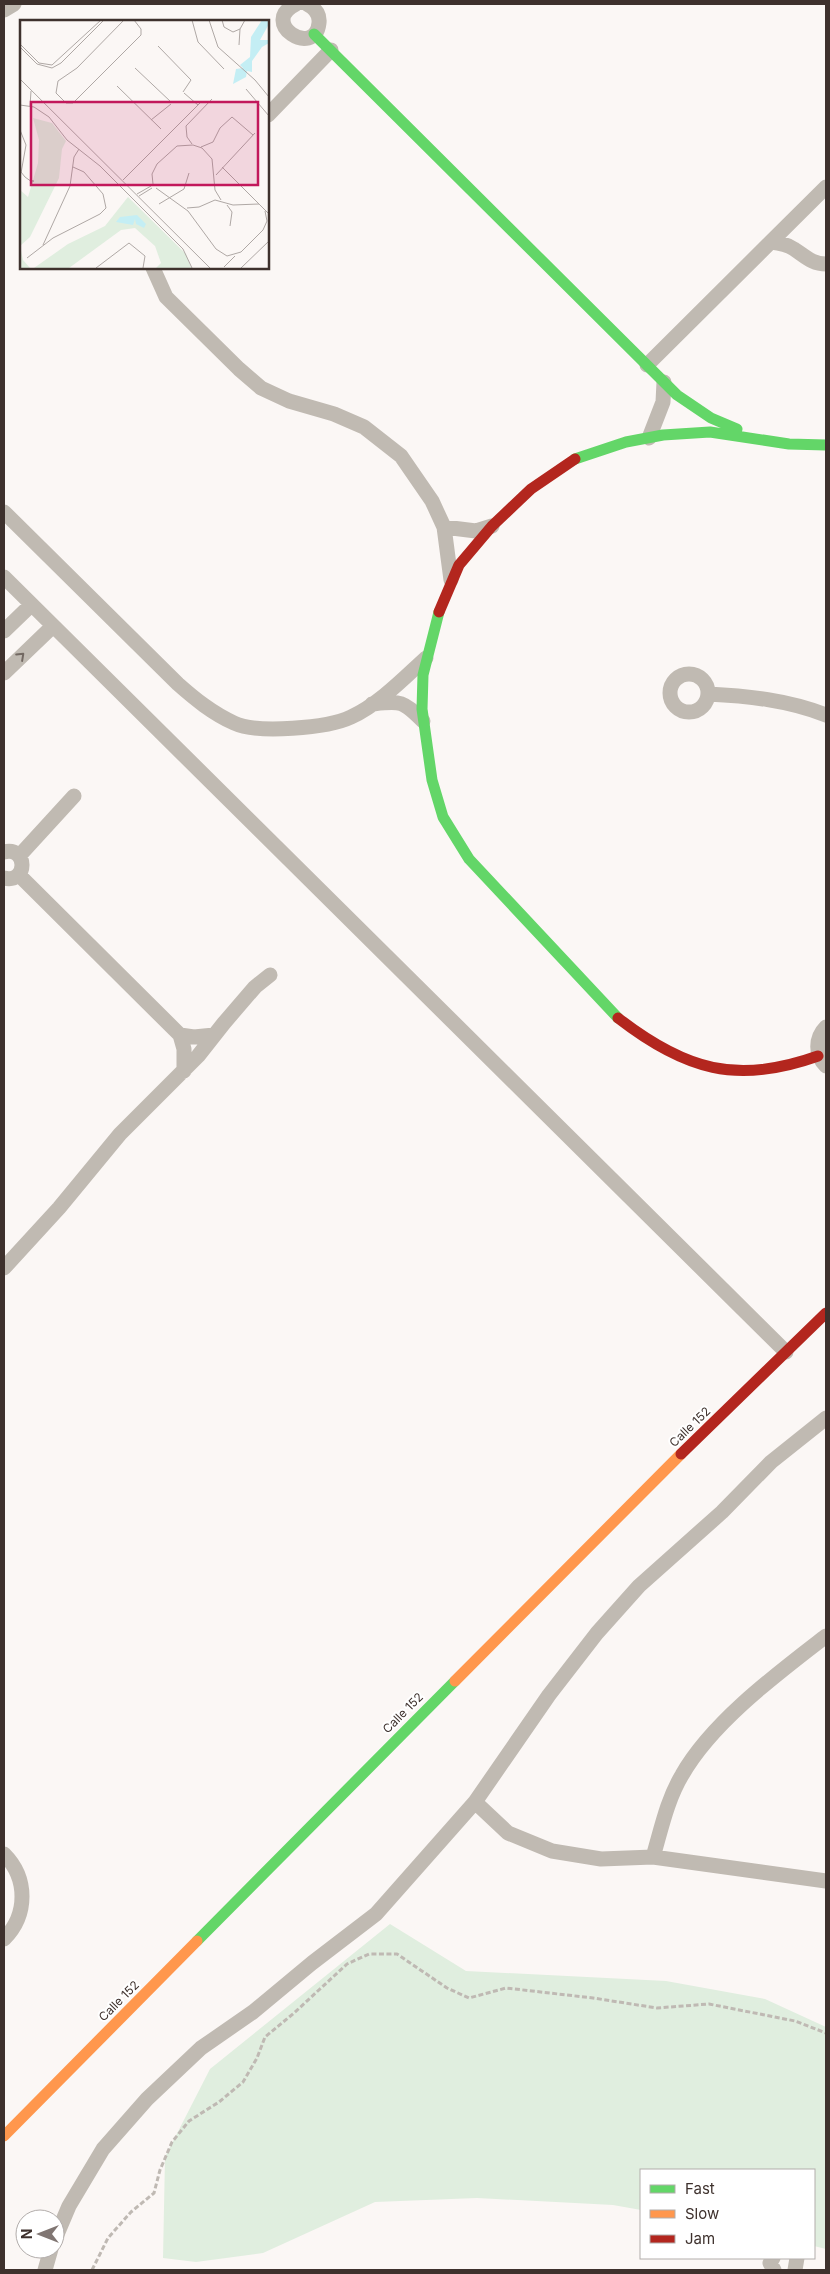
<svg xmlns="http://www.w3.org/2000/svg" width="830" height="2274" viewBox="0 0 830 2274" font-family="Inter,sans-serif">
	<rect width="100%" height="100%" fill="#fbf7f5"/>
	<path fill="#e0eedf" d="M390,1924L466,1971L666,1981L765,1999L826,2027V2249L814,2246V2170H641V2210L613,2205L477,2198L375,2202L263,2253L196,2262L163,2258L165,2157L210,2069Z"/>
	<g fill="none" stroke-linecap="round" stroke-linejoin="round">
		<path stroke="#bfb9b3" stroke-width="3" stroke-dasharray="5 2.5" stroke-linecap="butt" d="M92,2270L108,2238L131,2212L154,2193L160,2170L172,2142L189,2121L219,2102L243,2082L257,2058L265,2037L294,2013L347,1964L369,1954H397L447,1988L469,1998L506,1988L593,1998L657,2008L709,2004L795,2021L826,2033"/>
		<path stroke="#c0bab2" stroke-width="15" d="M296,4C258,23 315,59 319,23C320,14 315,8 307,4
			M4,10L14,4
			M268,115L331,50
			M771,242C779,243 787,244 794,249C805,256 812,264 826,264
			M153,268L166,297L239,369L261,388L289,401L334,414L364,427L401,456L432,501L444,527L451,580
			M647,365L826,187
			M649,438L663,402L664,382
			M4,512L178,684C195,699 212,713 234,723C257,734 328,728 351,717C379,704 403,679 426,658
			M444,527L476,531L492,526
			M4,577L786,1352
			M4,631L31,605
			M4,673L53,626
			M670 693a19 19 0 1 1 38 0a19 19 0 1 1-38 0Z
			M708,694C748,696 788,700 826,715
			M372,704C401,701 402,700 423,721
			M4,852C28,846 28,884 4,878
			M20,855L74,796
			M19,875L180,1035L184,1049V1071
			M826,1027C815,1038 815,1055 826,1066
			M180,1035L194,1037L214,1035
			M4,1268L59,1208L120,1134L198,1056L224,1023L255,987L270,975
			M475,1802L508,1833L552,1851L601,1859L653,1857L826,1881
			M4,1854C28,1878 28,1915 4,1939
			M653,1857C661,1830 667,1800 682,1775C712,1722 778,1673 826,1636
			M55,2239L69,2206L103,2149L147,2099L201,2048L253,2012L312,1963L376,1914L475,1802L549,1695L597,1633L639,1586L722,1512L771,1462L826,1418
			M773,2258L770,2263L774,2270
			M45,2270L51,2249
			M795,2270L797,2258"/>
		<path stroke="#63d668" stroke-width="11" d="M314,34L677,395L711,418L737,429
			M575,459L626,442L663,435L710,432L789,444L826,445
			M439,612L423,675L422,709L432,780L443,817L469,859L618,1018
			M197,1941L455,1681"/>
		<path stroke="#ff974d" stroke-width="11" d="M455,1681L681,1454
			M4,2136L197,1941"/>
		<path stroke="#b3261e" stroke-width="11" d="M439,612L459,565L492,526L531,489L575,459
			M618,1018C685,1070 737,1085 818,1056
			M681,1454L826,1313"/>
	</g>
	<defs><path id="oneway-chevron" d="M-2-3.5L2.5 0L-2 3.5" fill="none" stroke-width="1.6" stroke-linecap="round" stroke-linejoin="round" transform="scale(1.25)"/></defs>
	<use stroke="#726862" href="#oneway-chevron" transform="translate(21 656) rotate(-43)"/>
	<g text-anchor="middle" stroke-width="4" stroke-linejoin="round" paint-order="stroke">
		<g font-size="12" fill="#3e312d" stroke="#fff">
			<text transform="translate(690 1427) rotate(-44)" y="4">Calle 152</text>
			<text transform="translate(403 1713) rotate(-45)" y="4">Calle 152</text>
			<text transform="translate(119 2001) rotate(-45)" y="4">Calle 152</text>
		</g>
	</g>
	<g transform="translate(20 20)">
		<rect width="249" height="249" fill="#fbf7f5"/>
		<path d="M13,98L32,103L46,121L42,129L39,158L10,217L0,226L3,240L10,248H0V170L8,177L18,143L19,120ZM108,177L166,234L171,248H136L141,243L135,226L115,208L101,210L49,248H14L48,224L85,206Z" fill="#e0eedf"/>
		<path d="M242,0H249V4L240,20H249V23L242,27L232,41V52L227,51L226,57L213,64L216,49L223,48L220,45L230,37L231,17ZM117,195L126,204L124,208L116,204L115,199L113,205L96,202L100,197Z" fill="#c4eef4"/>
		<path fill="none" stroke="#afa8a5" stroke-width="1" d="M104,0L57,48L38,61L36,73L46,83H53L121,15V9L114,0M172,0L178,22L204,49M189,0L198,27L235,60L249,77M202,0L204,7L213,12L220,9L225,0M0,24L19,43L32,45L81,0M219,25L220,9M138,26L171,60L163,72M0,27L17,44L32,48L41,43L84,0M115,48L151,82M0,59L190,248M97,66L141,109M226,69L249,96M164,73L178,85M0,85L14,87L29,97L47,120L80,146L163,229L172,248M10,86L11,71M131,100L151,84M0,110L6,125L1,153M172,124L167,117L166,106L192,79M181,127L193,122L200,108L212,97L233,115M202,147L249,194M1,152L5,157L12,162L14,161L10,160M196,155L235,113M103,160L181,82M133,164L132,154L137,144L157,126L173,125L182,128L192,139L195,170L201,180M136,168L168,191L196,229L207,236L221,232L243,210L247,201L245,191M117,174L131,166M119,176L132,168M139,184L164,169L169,153M207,185L212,192L210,206M167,188L179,187L195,180L213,185L239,184M23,225L50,166L54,137L59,129M7,238L33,218L80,194L86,188L83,174L64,152L53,147M204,247L215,236M76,248L109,223L125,236L123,248M221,248L249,221"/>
		<path fill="#c2185b" fill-opacity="0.15" stroke="#c2185b" stroke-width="2.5" d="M11,82H238V165H11Z"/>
		<rect width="249" height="249" fill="none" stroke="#3e312d" stroke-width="2.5"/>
	</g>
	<rect width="830" height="2274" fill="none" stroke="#3e312d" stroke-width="10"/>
	<rect x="640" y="2169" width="175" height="90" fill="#ffffff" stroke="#b2adab"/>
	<rect x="650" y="2185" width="25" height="8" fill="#63d668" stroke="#b2adab"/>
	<text x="685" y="2194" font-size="15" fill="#3e312d">Fast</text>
	<rect x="650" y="2210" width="25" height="8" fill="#ff974d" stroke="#b2adab"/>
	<text x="685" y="2219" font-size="15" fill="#3e312d">Slow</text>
	<rect x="650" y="2235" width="25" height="8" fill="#b3261e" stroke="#b2adab"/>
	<text x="685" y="2244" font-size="15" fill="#3e312d">Jam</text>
	<g transform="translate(40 2234) rotate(270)"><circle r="24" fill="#ffffff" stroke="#b2adab"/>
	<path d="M0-4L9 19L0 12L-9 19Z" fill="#807673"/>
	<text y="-8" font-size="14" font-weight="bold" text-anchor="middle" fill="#3e312d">N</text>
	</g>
</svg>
